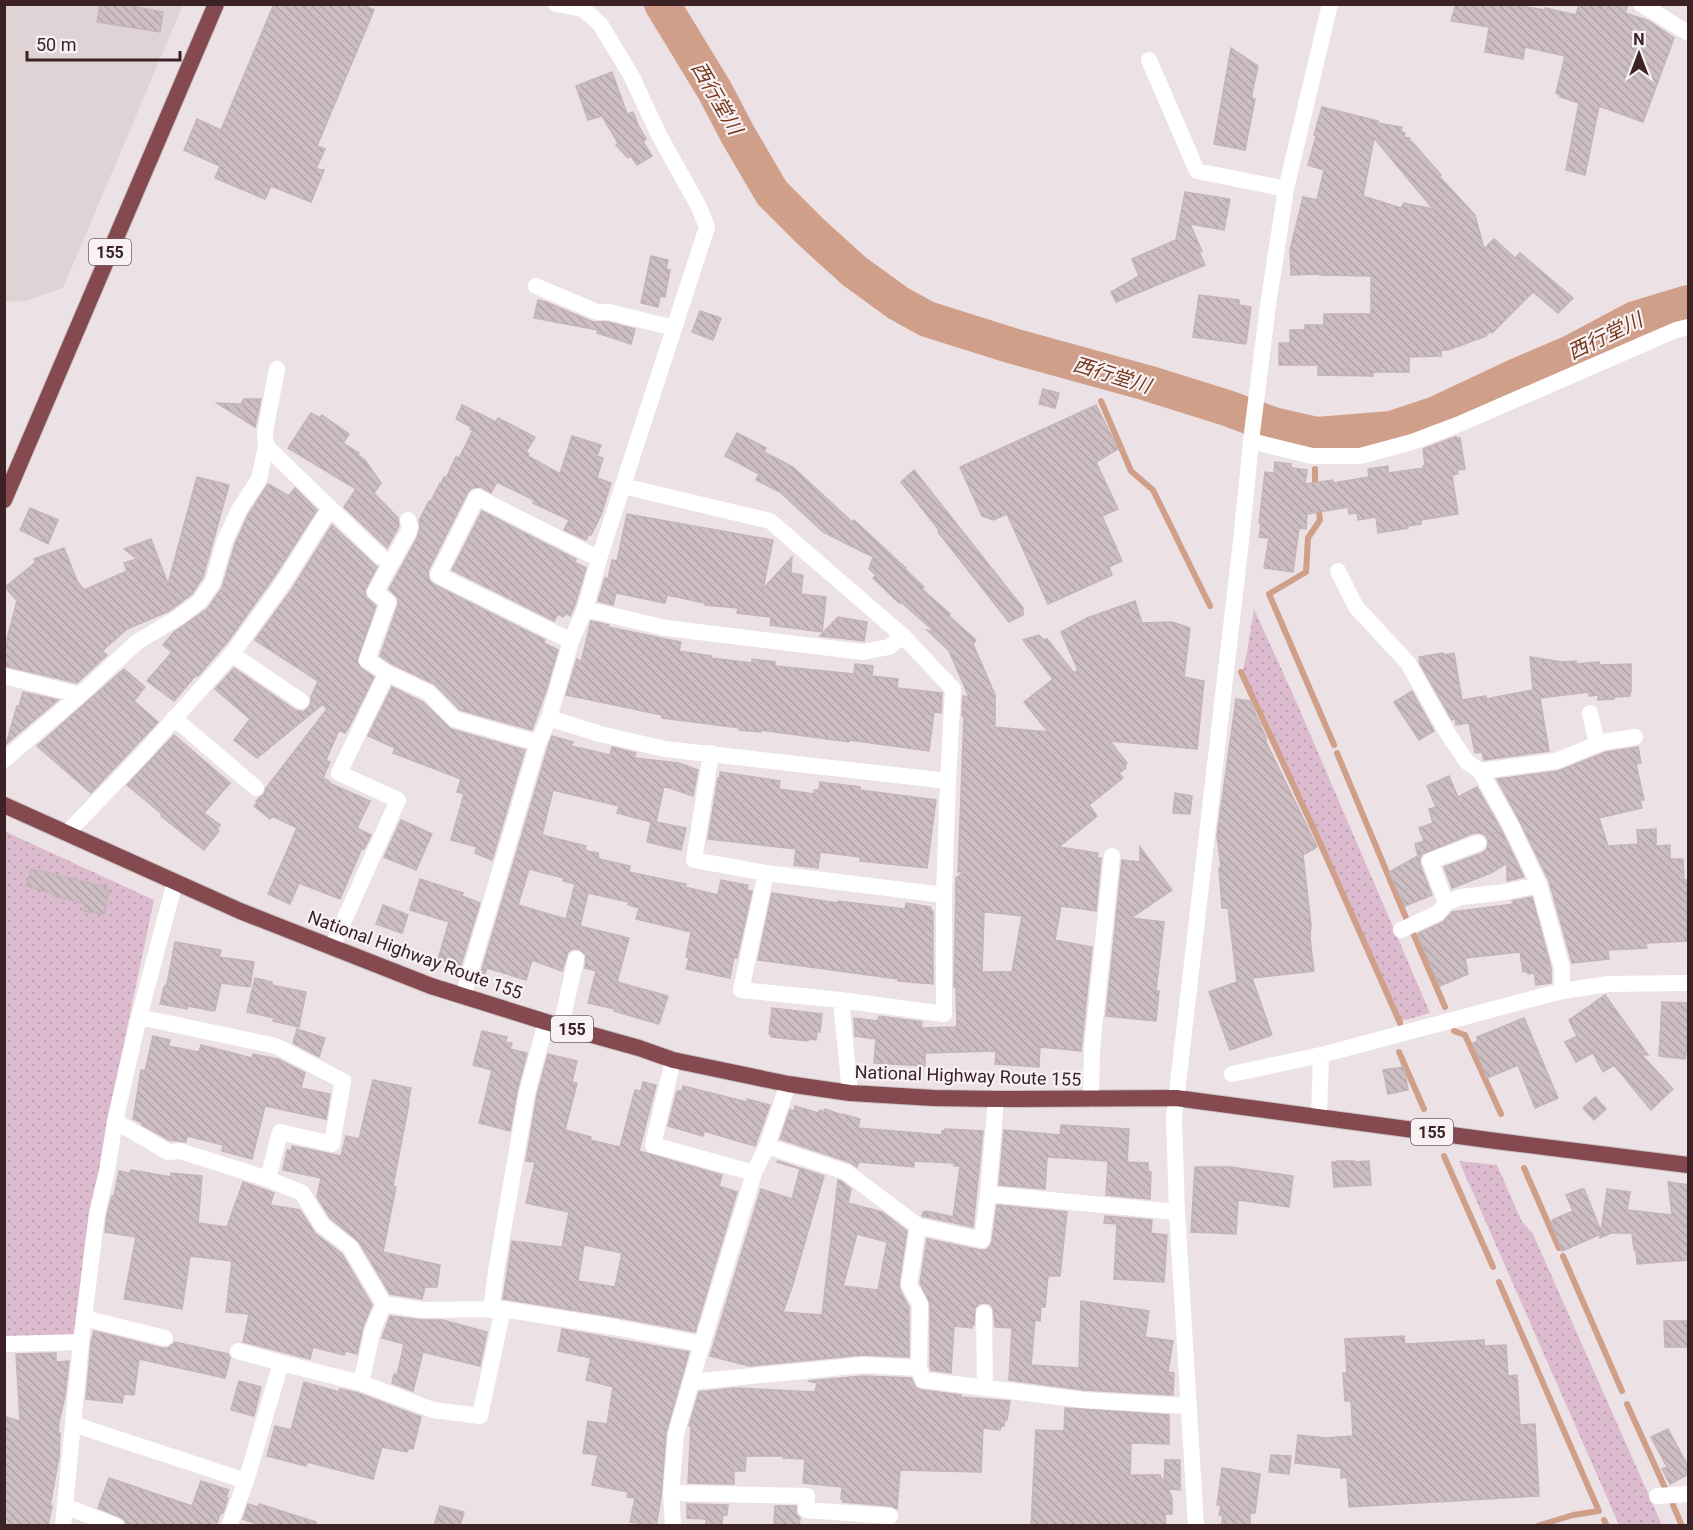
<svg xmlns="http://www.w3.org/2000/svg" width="1693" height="1530" viewBox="0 0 1693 1530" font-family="Roboto,'Noto Sans JP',sans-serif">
	<defs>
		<pattern id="green-dots" width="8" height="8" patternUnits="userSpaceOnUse" patternTransform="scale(1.5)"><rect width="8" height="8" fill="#dcbbcf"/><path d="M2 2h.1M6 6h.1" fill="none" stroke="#bea0b2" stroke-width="1.8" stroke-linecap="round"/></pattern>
		<pattern id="building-back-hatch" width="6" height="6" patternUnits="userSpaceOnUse" patternTransform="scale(1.5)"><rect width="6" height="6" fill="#ccbec2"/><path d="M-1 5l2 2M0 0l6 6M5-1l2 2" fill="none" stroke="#b0a3a7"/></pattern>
	</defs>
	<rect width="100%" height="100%" fill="#ece2e5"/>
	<path fill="#dfd3d6" d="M5,5H183L63,288L26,301L5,302Z"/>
	<path fill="url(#green-dots)" d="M1254,609L1295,699L1430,1013L1402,1021L1243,670L1247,652Z
		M4,831L154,900L108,1118L75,1333L70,1339L5,1340Z
		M1459,1161L1497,1165L1522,1222L1533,1234L1662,1525H1619Z"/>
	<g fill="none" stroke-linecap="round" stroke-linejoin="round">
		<path stroke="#d09f8a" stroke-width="6" d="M1101,401L1131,471L1153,490L1210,606
			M1315,469V489
			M1318,505L1320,520L1308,538L1306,572L1269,594L1334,745
			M1241,672L1321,845L1400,1023
			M1337,753L1406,918
			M1413,933L1445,1007
			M1454,1031L1465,1035L1501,1114
			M1399,1052L1424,1109
			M1444,1156L1493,1267
			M1524,1168L1559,1248
			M1563,1256L1622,1391
			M1499,1282L1598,1509
			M1627,1404L1665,1488
			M1673,1505L1682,1526
			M1604,1520L1607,1526
			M1537,1526L1573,1515L1599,1511"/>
		<path stroke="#d09f8a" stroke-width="36" d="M662,4L715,91L738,135L772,193L810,231L854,271L898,303L927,319L1013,346L1147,383L1227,408L1273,425L1317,435L1391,429L1436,414L1517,376L1573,352L1635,319L1688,303"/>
	</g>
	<path fill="url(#building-back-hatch)" stroke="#c5b4b9" stroke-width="1.5" fill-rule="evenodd" d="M100,4H121L163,12L160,32L97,22Z
		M274,4H361L374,10L317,146L325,149L316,169L324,170L311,202L271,186L265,199L215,178L220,166L184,150L197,119L221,130Z
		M1456,4H1510L1545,10V8L1576,15L1579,4H1628L1625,13L1649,21L1674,38L1643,122L1599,106L1585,175L1566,170L1579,103L1560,97V95L1556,93L1565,56L1525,47L1523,59L1485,52L1489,27L1451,21Z
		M1231,48L1258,66L1252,93V99H1255L1245,150L1214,144Z
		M612,72L627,114L633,112L638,125L646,139L643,142L652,156L637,165L631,156L628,158L616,145L618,143L602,116L588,120L576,86Z
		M1322,107L1378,121L1377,123L1402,127L1401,132L1405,133L1404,137L1410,138L1409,141L1412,142L1441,175L1439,176L1475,215L1484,249L1494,239L1515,258L1520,253L1573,298L1558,313L1533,292L1492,333L1490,331L1486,336L1448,350H1441V356L1409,357V372H1373V376L1318,375V365H1279V343H1290V330H1305V325H1324V314H1371V276L1320,275V274L1291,275L1290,250L1303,197L1317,200L1324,170L1308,165L1316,136L1314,135ZM1374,138L1433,209L1404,203L1401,208L1363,196Z
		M1185,192L1230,199L1224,230L1190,224L1202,251L1199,252L1205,265L1116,302L1111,292L1139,276L1132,259L1176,240Z
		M651,256L668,260L666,269L670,270L665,297L660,296L658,307L641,303Z
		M1199,295L1239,300V305L1251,307L1246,344L1193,337Z
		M538,300L546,302L593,322H608L635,329L631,344L597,333L598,330L534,318Z
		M700,311L721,318L713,340L692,332Z
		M1043,389L1059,393L1055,408L1039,404Z
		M244,399H261L255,427L217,403L241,404Z
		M462,405L496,422L498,418L535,437L526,452L529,454L528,456L560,474L572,436L601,445L597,456L603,458L597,478L611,483L601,515L591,535L589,534L586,540L564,530L569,520L533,503L534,500L497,482L491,493L481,487L472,488L468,492L428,571L429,580L433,584L545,640L544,643L558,650L546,691L532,730L460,710L434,684L392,664L380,656L398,605V598L389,589L417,538L420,528L419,521L429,501H431L440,483L441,484L444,477L446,478L456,457L459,458L473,430L470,429L471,427L456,419Z
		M1096,405L1118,449L1096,462L1118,509L1102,516L1122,561L1109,567L1112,575L1048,604L1007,514L993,520L982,516L960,467Z
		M311,413L320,418L322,415L349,434L343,443L359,453L358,455L365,460L381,483L374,493L398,518L399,526L387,548L344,507L356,489L288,448Z
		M737,433L766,448L764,452L793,467L852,522L854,520L898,561L906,568L905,569L924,587L922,589L950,614L949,616L976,640L973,644L995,695V727L1048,732L1024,702L1053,679L1023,640L1039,635L1044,640L1047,639L1074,673L1078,670L1061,632L1087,618L1135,601L1142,623L1172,622L1190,628L1184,677L1204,681L1197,749L1110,741L1127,763L1125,766L1126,768L1119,773L1123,778L1089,805L1097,816L1059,847L1098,853L1097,858H1101L1096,911L1061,906L1055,940L1092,947L1081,1051L1040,1047L1039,1067L995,1064L996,1051L925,1053V1066L874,1063L876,1039L855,1036L854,1018L878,1021L879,1016L922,1022L921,1028L957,1027L956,987H954L956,878L964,872H958L964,716H962L963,696L969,697L949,651L927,630L935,632L902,603H899L873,578L876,575L869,569L873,557L823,532L780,492L756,480L759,474L725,456ZM986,912L1022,916L1012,972H982L984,913Z
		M1455,437H1457V439L1460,438L1465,469L1457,470L1458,474L1452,475L1458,514L1421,520V524L1408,526V528L1378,533L1376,517L1358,520L1357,513L1349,514L1348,507L1307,514L1306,529L1299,528L1293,572L1264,568L1269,538L1259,537L1261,523H1259L1265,472L1274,473L1275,462L1291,464V468L1307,470L1305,484L1333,480V483L1369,477L1368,469L1388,466V473L1424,468L1423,466L1425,465L1423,449Z
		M914,470L1023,608V615L1009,622L938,532L939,530L935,525L901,482Z
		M197,477L229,485L203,577L192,594L169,611L127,629L102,651L107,655L77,683L4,666V650L17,601L5,587L36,562L34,559L64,548L77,581L84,590L127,571L124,563L137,559L124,549L151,539L168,584Z
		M268,484L289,496L295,488L317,510L274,577L229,640L198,676L196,675L174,701L147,681L172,652L163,645L174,632L207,609L222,588L235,544L248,515Z
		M30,508L58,520L48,544L20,530Z
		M482,511L576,559L574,562L586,568L575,605L570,616L566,613L563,617L558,614L554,621L452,570Z
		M627,514L773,540L763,589L792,557L791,573L803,575L801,594L826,597L822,632L770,625L771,617L737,613L738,608L705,605V603L667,595L665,603L616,593L613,605L598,601L605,578L608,579L612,560L617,561Z
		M332,525L377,567L365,591L366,597L376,606L357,661L361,668L374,677L349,727L345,733L339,730L326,760L330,762L323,778L330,782L329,783L370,801L357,828L371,835L364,849L362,848L340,899L299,883L290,904L268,894L297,828L272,816L270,819L254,806L258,802L256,801L264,794L266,788L327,709L323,704L257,758L234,740L250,719L215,689L234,668L295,710L303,712L309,707L311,702V697L318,681L255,640L292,589Z
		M838,617L867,622L864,641L820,636Z
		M591,621L609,625L608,627L681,642L679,651L711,656V658L752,663V659L775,662V666L854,674L855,664L873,666L872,676L898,679L897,688L942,693L941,713L934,712L929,751L849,740V742L761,730V732L739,730L740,728L662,718V715L566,695L577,659L581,662Z
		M1443,653V655L1454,653L1462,700L1486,696V699L1533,690L1530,657L1562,662L1576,661V664L1599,662L1600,665L1631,664V692H1630V696L1614,697V699L1598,700V695L1589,696V692L1540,698L1549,751L1484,760L1482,752L1475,753L1469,723L1456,725L1455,718L1452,720L1420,664L1419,657Z
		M124,669L145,687L134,701L158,722L91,793L37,746Z
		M392,687L423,702L451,729L525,750L492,860L475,853L477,847L451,840L464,794L457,792L461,779L393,753L395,748L368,736Z
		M1412,691L1434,731L1419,740L1394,702Z
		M23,692L58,700L6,744L17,706H19Z
		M1236,699L1250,701L1266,738V742L1317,847L1303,855L1311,925L1310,938L1314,971L1252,978L1272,1035L1230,1050L1209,992L1237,982L1228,908H1222L1219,868L1221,867L1217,836Z
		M174,735L230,783L204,813L220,825L217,829L219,831L204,850L161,816L162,814L127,785Z
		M552,736L573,742L571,746L610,755L612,747L636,753L634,758L679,763L698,770L693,796L664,786L656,822L686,828L681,850L647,842L651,822L617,813L619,806L553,790L542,835L586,846L585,849L587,851L598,853L599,859L630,866L629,872L686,884L685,887L718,895L721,880L748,885L747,890L752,891L737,958L734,957L730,978L686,969L689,958L686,957L691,932L636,919L639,908L628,905L629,902L588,893L580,926L629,938L617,982L668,996L659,1024L614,1011L615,1009L588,1003L596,971L585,968L586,955L579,949H572L568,952L562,971L532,960L526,980L487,968L485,974L481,972L548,747ZM529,869L564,878L563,881L575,884L566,919L518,905Z
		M1638,747L1641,763L1636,764L1644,800H1640L1642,808L1599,818L1608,846L1638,844L1637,830L1656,829V846L1670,845V859H1683L1684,880H1689V941L1646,943L1647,948L1608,950L1609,959L1572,963L1549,881L1520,822L1497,779L1558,771L1606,752Z
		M720,772L780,781L779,789L814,794V790H819L820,782L860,787V790L936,800L927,868L860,861V857L820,852L818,868L794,865L796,849L708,839L718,778H720Z
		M1449,776L1458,797L1477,787L1502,831L1524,877L1507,881V863L1491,873L1452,888L1444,867L1482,853L1486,850L1488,845V840L1485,835L1480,833H1474L1422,854L1420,859V864L1432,895L1405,906L1389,872L1418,856L1415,844L1424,841L1419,828L1433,823L1429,809L1436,807L1427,786Z
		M1175,793L1192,796L1190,814L1173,813Z
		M401,820L432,834L416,870L384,857Z
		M1140,847L1172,890L1131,918L1164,922L1156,991H1159L1156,1021L1106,1016L1122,860L1140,862Z
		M31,869L107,887L106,890H109L104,914L84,911L85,904L55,896V894L26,886Z
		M420,879L463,893L462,896L480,903L461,965L458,964V966L438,959L449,922L410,910Z
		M772,893L838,903V901L905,909L906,903L930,907L933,912V984L898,981V979L758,960Z
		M1532,897L1551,968V983L1536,985L1534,973L1528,974L1526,971L1523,972L1520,952L1465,958L1468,974L1440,986L1417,934L1443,922L1452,912L1514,904L1512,901Z
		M383,905L408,915L402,933L376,924Z
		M175,942L221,950L219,957L254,962L250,987L221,983L215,1010L213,1011L188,1006L187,1009L160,1004L164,987L167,984Z
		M255,978L272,982V985L306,992L299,1027L273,1021L274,1018L247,1012Z
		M1605,995L1648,1055L1641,1054L1673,1089L1651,1110L1614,1065L1603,1072L1593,1053L1576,1062L1565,1042L1577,1036L1569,1020Z
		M1662,1002L1689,1003V1032L1685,1059L1659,1056Z
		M772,1008L822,1014L820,1032H817L816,1040L808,1039V1041L771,1037V1034H769Z
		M1524,1018L1558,1098L1535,1108L1518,1065L1487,1078L1473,1043L1478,1041L1477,1037Z
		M297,1029L325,1038L319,1057L293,1043Z
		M482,1031L507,1037L505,1042L512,1043L510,1049L527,1053L517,1091L510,1131L479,1123L492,1070L473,1065Z
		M153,1036L170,1040L168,1046L199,1052L201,1045L252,1058L253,1054L278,1059L305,1073L301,1088L330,1094L326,1119L265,1106L252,1159L222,1151L223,1145L187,1136L186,1142L169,1140L142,1125V1123L133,1119L141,1070L145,1071Z
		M548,1054L577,1061L572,1082L577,1083L565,1130L591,1137L590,1140L620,1147L635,1090L641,1091L643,1082L656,1085L639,1151L722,1175L719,1186L737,1192L695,1332L616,1317L503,1299L512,1241L562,1247L569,1212L526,1203L535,1162L526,1161L537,1095ZM584,1245L622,1253L615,1287L578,1281Z
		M1404,1067L1408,1090L1388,1094L1383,1070Z
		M373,1080L411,1088L408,1103H409L393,1186L396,1187L383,1252L440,1265L437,1287H425L422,1299L390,1294L359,1242L330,1218L317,1197L321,1178L283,1170L287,1150L291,1151L292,1146L341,1156L346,1136L359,1139Z
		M683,1086L747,1102V1099L770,1105L755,1146L704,1131L703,1136L668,1126L677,1091H682Z
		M1595,1097L1606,1109L1594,1120L1583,1108Z
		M795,1106L818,1113L820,1110L824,1112L825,1109L842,1115L843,1114L860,1119L858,1128L942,1135V1131H944L945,1129L983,1131L973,1227L922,1216L923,1212L927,1211L953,1217L960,1166H954V1163L914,1161V1167L859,1162L857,1167L849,1162L780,1139L790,1110L794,1111Z
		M1061,1125L1129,1129L1127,1162L1148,1163V1172H1151L1150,1199L1106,1195L1108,1161L1047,1157L1045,1189L999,1185L1004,1130L1060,1135Z
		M778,1161L824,1176L792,1287L783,1312L822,1315L838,1180L841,1181L851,1189L848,1203L882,1212L907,1231L899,1283L900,1290L909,1307V1357L862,1355L749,1366L710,1356L761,1189L792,1199L800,1169L777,1162ZM857,1234L887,1242L878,1290L843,1286Z
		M1337,1161H1354V1162L1369,1161L1371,1185L1334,1187L1332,1162H1337Z
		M1195,1167H1231L1293,1176L1289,1207L1238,1200L1236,1234L1191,1232Z
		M131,1170L171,1177V1173L202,1176L198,1223L227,1227L243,1182L274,1193L270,1205L300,1210L315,1233L342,1254L372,1305L363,1327L357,1354L346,1351L344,1355L313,1347L310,1359L243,1342L249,1314L226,1312L232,1261L190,1256L182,1309L124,1299L136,1237L105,1232L107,1215L112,1196H114L119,1171L130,1173Z
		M1668,1182L1689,1185V1260L1637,1264L1636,1249L1634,1250L1632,1233H1611L1600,1238L1601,1234L1562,1251L1551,1223L1553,1221L1552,1220L1573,1211L1566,1195L1582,1189H1584L1601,1231L1607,1189L1630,1192L1627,1210L1672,1215Z
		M997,1205L1067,1212L1060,1276H1048L1045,1307H1041L1040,1321L1035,1320L1031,1365L1079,1368L1081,1301L1149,1311L1145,1337L1173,1341L1168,1372L1174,1373L1173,1395L1084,1390L1009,1380L1012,1328L995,1327L993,1308L990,1304L984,1303L979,1304L975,1308L974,1325H972V1328L954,1326L951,1373L931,1370L930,1366V1304L920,1283L927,1239L980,1250H986L990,1246L992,1241Z
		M1105,1216L1152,1220L1151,1233L1167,1235L1164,1282L1114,1279L1117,1224L1104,1223Z
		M390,1316L422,1320H443L487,1332L480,1366L423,1352L413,1391L392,1383L394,1374L397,1375L404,1344L382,1338Z
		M1664,1321H1689V1347H1665Z
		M562,1329L689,1352L666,1433L661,1498L656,1526L630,1522L635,1498L627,1497L628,1492L592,1485L598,1455L583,1453L588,1421L607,1424L613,1387L586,1380L591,1358L558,1351Z
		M94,1331L162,1348H168L175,1342L228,1354L230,1358L225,1378L139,1359L134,1395L124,1394L122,1403L86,1399L91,1343Z
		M1404,1336L1405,1344L1484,1340V1346L1506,1345L1508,1376L1517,1375L1520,1425L1535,1424L1539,1496L1349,1507L1347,1477L1341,1478V1468L1295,1463L1298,1435L1326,1438L1353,1436L1351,1401H1345L1343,1373H1347L1345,1339Z
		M56,1353V1362L69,1361L65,1396L58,1426H59L58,1433H60L59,1457L50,1506H52L48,1526H4V1426L6,1417L20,1421L16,1354Z
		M863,1376L911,1378L916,1388L922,1390L961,1395V1397L1010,1401L1007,1420H1005L1004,1426H1001L1000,1430L983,1428L981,1472L900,1470L897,1509L891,1506L843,1502V1499H841L842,1487L803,1483L805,1459L783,1458V1456H746L745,1471H734V1484L688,1483L691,1426H689L699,1392L736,1388L815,1392L817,1383L808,1381Z
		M239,1381L261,1387L254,1416L231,1410Z
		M304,1382L339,1392L340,1389L358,1393L421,1417L413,1449L409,1448L407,1452L382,1447L373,1479L307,1462L306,1466L267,1456L275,1426L291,1430Z
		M1065,1408L1169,1415V1444L1131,1443L1130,1475H1160L1164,1483L1165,1460H1180V1490L1168,1489L1172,1498V1514H1165L1166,1526H1031L1036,1430L1064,1431Z
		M1668,1429L1689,1468V1474L1670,1484L1662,1469L1667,1467L1651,1437Z
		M1271,1455L1291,1456L1289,1474L1269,1472Z
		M1222,1468L1260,1474L1255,1513H1250V1526H1221L1223,1516L1219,1515L1221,1505H1217Z
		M109,1478L192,1506L201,1481L229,1490L226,1497L228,1498L223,1513L221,1512L216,1526H126L125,1520L120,1517L98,1508Z
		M248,1504L258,1507L259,1504L316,1522L315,1526H262L243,1519Z
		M687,1504L728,1505L727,1515H723L722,1524H706V1519L687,1518Z
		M440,1506L464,1512L460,1526H434Z
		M775,1506H796V1514L800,1518L799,1526L774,1524Z"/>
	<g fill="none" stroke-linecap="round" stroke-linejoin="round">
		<g stroke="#c8c1c2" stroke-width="18">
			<path id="trunk" d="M4,500L216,4
				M4,805L240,911L431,986L546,1022L639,1048L673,1060L788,1084L850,1093L934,1098L996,1099L1176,1098L1496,1141L1688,1165"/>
		</g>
		<path stroke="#fff" stroke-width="16" d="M1641,4L1688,33
			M1149,60L1197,171L1286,189
			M536,286L597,312H609L674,328
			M1251,441L1312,456H1360L1412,442L1457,425L1676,330L1688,327
			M623,486L770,521L903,636L953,689L948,781L944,895V1014L841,1000L741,990L766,873
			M330,508L381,557
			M1338,571L1356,607L1408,663L1448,734L1467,762L1480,771L1511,826L1539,885L1562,968V991
			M585,609L666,628L863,652L889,647L903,636
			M571,641L438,575L477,497L599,559
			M232,654L301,701
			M387,673L367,660L388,602L375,592L408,533L410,526L408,520
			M4,676L80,695
			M1590,713L1597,744
			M174,718L256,788
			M549,718L600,734L665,749L948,781
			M711,753L694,860L766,873L944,895
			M4,760L80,695L137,642L179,617L200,601L213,582L225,540L239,510L259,479L266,446L265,432L277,369
			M1480,771L1556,761L1603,742L1635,737
			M67,833L142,755L232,654L283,583L330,508L266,446
			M1446,903L1430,861L1478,843
			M1401,930L1438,913L1446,903L1461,897L1505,892L1539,885
			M332,947L398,800L339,773L387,673L429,693L454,719L538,743
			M463,996L538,743L549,718L571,641L585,609L599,559L707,227L699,207L659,135L631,75L600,24L583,9L556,4
			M841,1000L850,1093
			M139,1017L276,1046L343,1081L332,1144L280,1132L268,1179
			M561,1026L576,959
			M673,1060L653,1145L754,1173
			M1232,1074L1321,1055
			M1091,1099L1092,1049L1112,856
			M1319,1117L1321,1055L1562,991L1608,984L1688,983
			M115,1121L168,1152L180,1151L268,1179L302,1193L322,1225L350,1247L384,1304L423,1310L503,1309L614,1327L702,1344
			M767,1146L846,1172L918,1226L982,1240L988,1194L996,1099
			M988,1194L1177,1212
			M918,1226L909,1285L920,1304L919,1368
			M491,1310L497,1265L527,1093L546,1022
			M984,1313L985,1388
			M84,1318L165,1338
			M4,1344L81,1342
			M238,1351L281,1363
			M691,1382L863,1365L919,1368L923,1380L1083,1400L1189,1406
			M361,1383L373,1329L384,1304
			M73,1424L246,1481
			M671,1493L807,1496L806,1510L890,1516
			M1657,1496L1688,1494
			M65,1506L116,1526
			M63,1526L81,1342L97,1213L107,1171L115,1121L139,1017L175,882
			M229,1526L246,1481L281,1363L361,1383L433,1410L480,1416L503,1309
			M673,1526L671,1493L676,1434L702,1344L754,1173L767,1146L788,1084"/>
		<path stroke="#fff" stroke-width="16" d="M1196,1526L1177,1212L1174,1118L1240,550L1252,433L1268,305L1286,189L1330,4"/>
		<use href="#trunk" stroke="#844a50" stroke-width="16"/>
	</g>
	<g text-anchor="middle" stroke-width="4.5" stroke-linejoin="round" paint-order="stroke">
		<g fill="#f8f2f4" stroke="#746063" stroke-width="1.5">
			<rect x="89" y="239" width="42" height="26" rx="4.5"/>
			<rect x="551" y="1016" width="42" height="26" rx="4.5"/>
			<rect x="1411" y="1119" width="42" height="26" rx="4.5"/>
		</g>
		<g font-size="16" font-weight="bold" fill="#3c2225">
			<text x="110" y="258">155</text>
			<text x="572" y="1035">155</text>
			<text x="1432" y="1138">155</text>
		</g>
		<g font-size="18" fill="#3c2225" stroke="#f8f2f4">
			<text transform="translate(415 955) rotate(20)" y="6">National Highway Route 155</text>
			<text transform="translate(968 1076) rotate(2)" y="6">National Highway Route 155</text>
		</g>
		<g font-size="20" font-style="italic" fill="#77391d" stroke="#f8f2f4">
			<text transform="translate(717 98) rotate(60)" y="7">西行堂川</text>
			<text transform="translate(1605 336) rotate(-26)" y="7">西行堂川</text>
			<text transform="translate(1112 375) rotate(17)" y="7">西行堂川</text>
		</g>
	</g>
	<rect width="1693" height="1530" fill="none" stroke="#3c2225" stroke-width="12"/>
	<g transform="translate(1639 54)" stroke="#f8f2f4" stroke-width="4.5" paint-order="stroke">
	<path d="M0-4.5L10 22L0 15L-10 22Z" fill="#3c2225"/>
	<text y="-9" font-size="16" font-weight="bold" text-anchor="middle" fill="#3c2225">N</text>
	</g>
	<path d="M27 51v9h153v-9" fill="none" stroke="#3c2225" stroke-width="3"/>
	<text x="36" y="51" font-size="18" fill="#3c2225" stroke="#f8f2f4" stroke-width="4.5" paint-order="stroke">50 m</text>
</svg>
